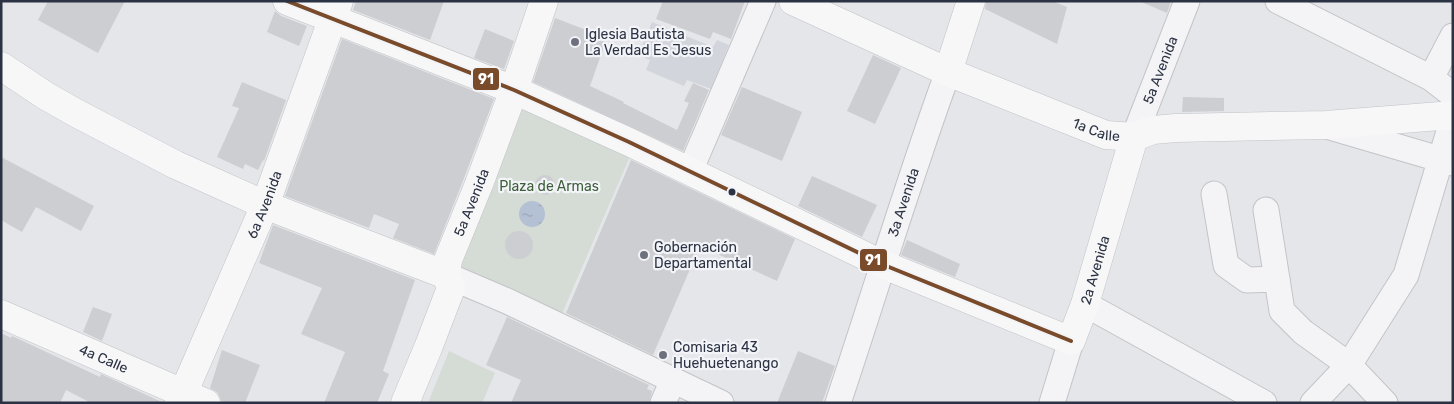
<svg xmlns="http://www.w3.org/2000/svg" width="1454" height="404" viewBox="0 0 1454 404" font-family="Rubik,sans-serif">
	<defs>
		<pattern id="water-ripples" width="26" height="14" patternUnits="userSpaceOnUse" patternTransform="scale(1.25)"><rect width="26" height="14" fill="#b4c0d3"/><path d="M2 4q2-2 4 0t4 0M15 11q2-2 4 0t4 0" fill="none" stroke="#9ba5b6"/></pattern>
	</defs>
	<rect width="100%" height="100%" fill="#e5e6e9"/>
	<path fill="#d3d5dc" d="M652,22L713,47L717,40L729,45L711,89L687,80L684,86L646,70L650,60L638,55Z"/>
	<path fill="#d4dcd5" d="M513,103L631,154L558,323L452,274Z
		M449,351L495,373L482,403H428Z"/>
	<path fill="url(#water-ripples)" d="M519 214a13 13 0 1 1 26 0a13 13 0 1 1-26 0Z"/>
	<path fill="#cdced1" d="M48,1H125L98,53L38,20Z
		M356,1H444L430,40L353,10Z
		M663,1H745L731,39L713,32L710,39L656,19Z
		M986,1H1052L1067,7L1057,44L985,9Z
		M1139,1H1171L1167,13Z
		M275,11L281,16L307,26L299,46L267,32Z
		M555,18L607,38L590,86L624,102L623,103L677,130L689,103L684,101L693,83L709,90L683,151L533,82Z
		M485,29L514,41L504,69L474,58Z
		M342,39L494,99L464,178L434,254L393,238L399,224L374,214L369,228L285,196Z
		M873,55L901,68L875,124L847,111Z
		M242,82L286,100L264,161L263,160L258,170L245,164L243,169L217,157L239,108L232,106Z
		M742,87L802,112L782,161L721,135Z
		M1183,97L1224,98V111L1182,112Z
		M1,157L94,206L81,231L36,207L22,232L1,220Z
		M631,160L795,239L777,281L700,246L653,355L566,313Z
		M535 185a10 10 0 1 1 20 0a10 10 0 1 1-20 0Z
		M812,176L877,205L862,237L798,206Z
		M273,225L415,280L383,371L389,374L377,403H324L345,352L301,334L322,288L259,263Z
		M505 245a14 14 0 1 1 28 0a14 14 0 1 1-28 0Z
		M907,240L960,264L955,277L901,255Z
		M93,307L112,314L102,341L83,332Z
		M507,317L649,385L647,389L652,391L649,403H511L521,380L486,365Z
		M1,333L11,338L12,336L100,377L101,374L164,403H91L66,390L60,403H1Z
		M222,350L260,365L245,403H226L221,401L218,393L210,388Z
		M798,351L835,366L822,403H777Z"/>
	<g fill="none" stroke-linecap="round" stroke-linejoin="round">
		<g stroke="#c3c4c7" stroke-width="27">
			<g id="minor">
				<path d="M1278,1L1431,78L1453,95"/>
				<path d="M1431,78L1453,36"/>
				<path d="M1330,127L1453,163"/>
				<path id="s1" d="M1134,137L1187,1"/>
				<path d="M690,171L763,1"/>
				<path d="M1214,194L1226,265L1247,280L1277,279"/>
				<path d="M1266,210L1282,311L1303,332L1349,365L1385,403"/>
				<path d="M446,275L507,301L721,403"/>
				<path d="M1085,304L1264,403"/>
				<path d="M663,403L673,380"/>
				<path id="s2" d="M838,403C875,293 908,181 948,72"/>
				<path d="M1052,403L1071,341"/>
				<path d="M1313,403L1349,365L1406,275L1453,118"/>
			</g>
		</g>
		<g stroke="#c0c3c7" stroke-width="29">
			<g id="major">
				<path id="s3" d="M287,1L514,90L629,142L884,265L1071,341L1085,304L1134,137"/>
				<path id="s4" d="M793,1L948,72L1106,135L1134,137L1153,130L1176,128L1326,125L1453,115"/>
				<path d="M1,66L46,96L76,113L176,165L265,205L446,275"/>
				<path d="M948,72L971,1"/>
				<path id="s5" d="M1,314L206,403"/>
				<path id="s6" d="M179,403L265,205L339,1"/>
				<path id="s7" d="M405,403L428,348L451,288L446,275L448,260L479,184L514,90L544,1"/>
			</g>
		</g>
		<use href="#minor" stroke="#f4f4f6" stroke-width="25"/>
		<use href="#major" stroke="#f7f7f8" stroke-width="28"/>
		<g stroke="#f3f4f8" stroke-width="8">
			<path id="bus-1" d="M287,1L514,90L629,142L884,265L1071,341"/>
		</g>
		<use href="#bus-1" stroke="#7a4b2a" stroke-width="4"/>
	</g>
	<g fill="#6c717d" stroke="#f3f4f8" stroke-width="2">
		<circle cx="575" cy="42" r="5"/>
		<circle cx="644" cy="255" r="5"/>
		<circle cx="663" cy="355" r="5"/>
	</g>
	<circle fill="#2b3243" stroke="#f3f4f8" stroke-width="2" cx="732" cy="192" r="4.5"/>
	<g text-anchor="middle" stroke-width="4.5" stroke-linejoin="round" paint-order="stroke">
		<g font-size="14" fill="#2b3243" stroke="#f3f4f8" text-anchor="start">
			<text x="585" y="39">Iglesia Bautista<tspan x="585" dy="16">La Verdad Es Jesus</tspan></text>
			<text x="654" y="252">Gobernación<tspan x="654" dy="16">Departamental</tspan></text>
			<text x="673" y="352">Comisaria 43<tspan x="673" dy="16">Huehuetenango</tspan></text>
		</g>
		<g font-size="14" fill="#2b3243" stroke="#f3f4f8">
			<text dy="5" stroke="none"><textPath href="#s1" startOffset="72">5a Avenida</textPath></text>
			<text dy="5" stroke="none"><textPath href="#s4" startOffset="330">1a Calle</textPath></text>
			<text dy="5" stroke="none"><textPath href="#s2" startOffset="211">3a Avenida</textPath></text>
			<text dy="5" stroke="none"><textPath href="#s7" startOffset="215">5a Avenida</textPath></text>
			<text dy="5" stroke="none"><textPath href="#s6" startOffset="216">6a Avenida</textPath></text>
			<text dy="5" stroke="none"><textPath href="#s3" startOffset="930">2a Avenida</textPath></text>
			<text dy="5" stroke="none"><textPath href="#s5" startOffset="112">4a Calle</textPath></text>
		</g>
		<g font-size="14" fill="#3c5e39" stroke="#f3f4f8">
			<text x="549" y="191">Plaza de Armas</text>
		</g>
	</g>
	<g stroke="#f3f4f8" stroke-width="2">
		<rect x="472" y="67" width="28" height="24" rx="5" fill="#7a4b2a"/>
		<rect x="859" y="248" width="29" height="24" rx="5" fill="#7a4b2a"/>
	</g>
	<g font-size="14" text-anchor="middle" font-weight="bold" fill="#fff">
		<text x="486" y="84">91</text>
		<text x="873" y="265">91</text>
	</g>
	<rect width="1454" height="404" fill="none" stroke="#2b3243" stroke-width="5"/>
</svg>
